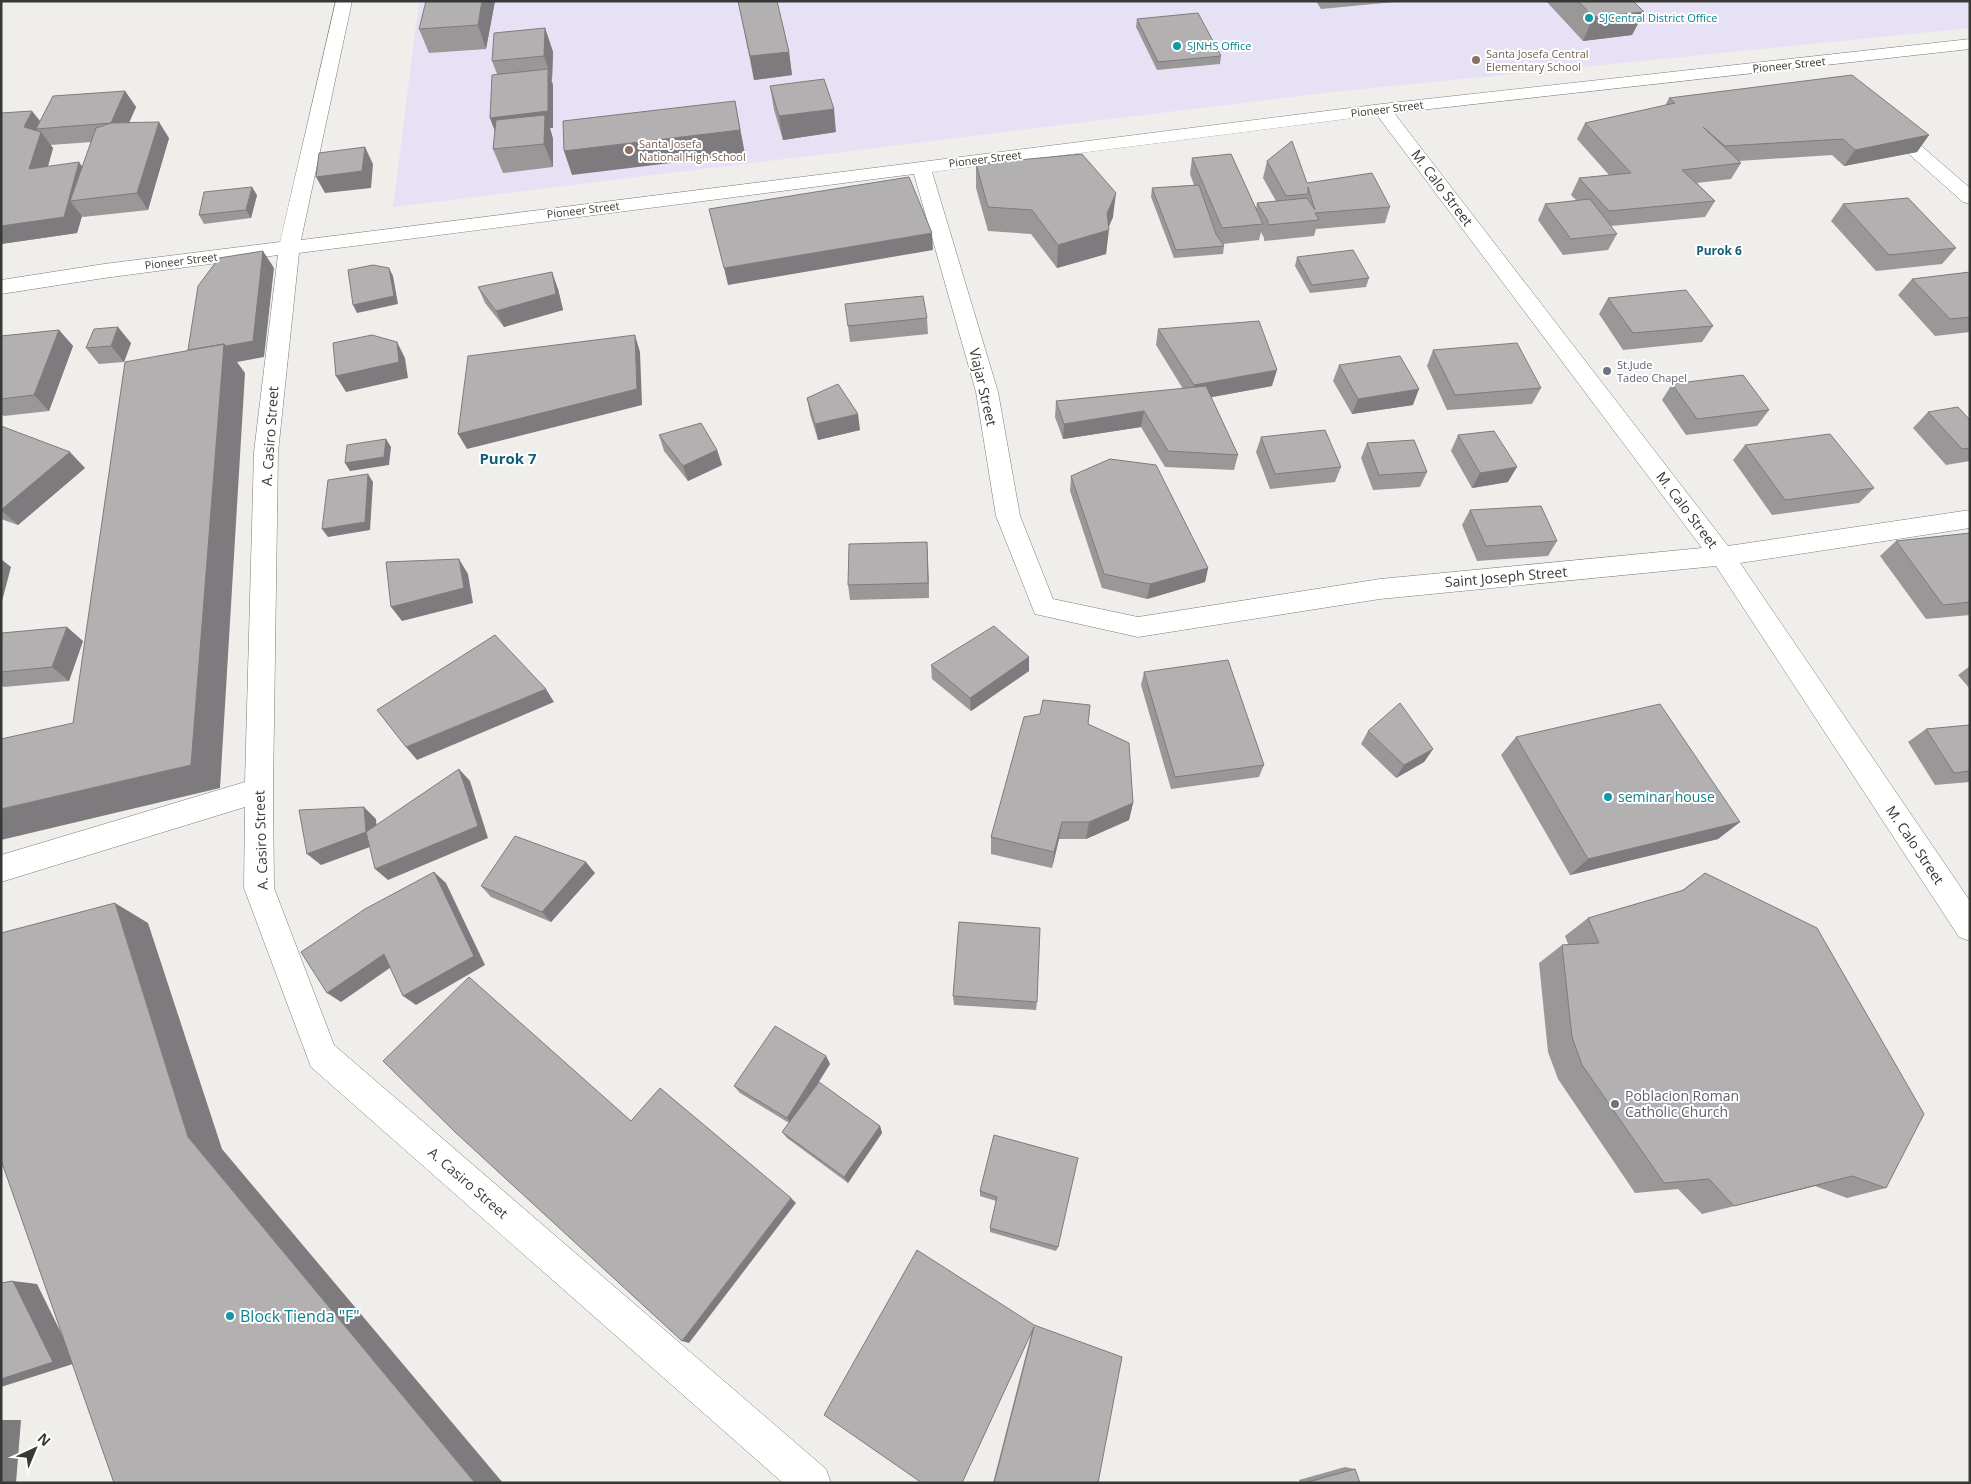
<svg xmlns="http://www.w3.org/2000/svg" width="1971" height="1484" viewBox="0 0 1971 1484" font-family="'Open Sans',sans-serif">
	<rect width="100%" height="100%" fill="#f0eeeb"/>
	<path fill="#e7e1f6" d="M419,1H1970V28L1324,93L393,207Z"/>
	<g fill="none" stroke-linecap="round" stroke-linejoin="round">
		<g stroke="#7c7a77" stroke-width="1">
			<path id="minor" d="M336,1H352L301,240L1382,104L1970,39V49L1394,113L1728,546L1970,510V528L1740,563L1970,901V941L1959,937L1716,566L1380,599L1138,637L1035,614L996,516L976,392L914,174L299,253L278,452L273,790L274,888L334,1045L826,1469L831,1483H783L311,1067L244,888L245,807L1,882V855L245,782L254,452L278,255L104,278L1,294V280L104,264L280,242ZM1377,115L1702,548L1380,579L1138,617L1053,599L1020,516L998,392L932,172Z
				M1890,123L1896,124L1970,188V204L1963,202L1884,132L1881,128L1884,124Z"/>
		</g>
		<use href="#minor" fill="#fff" fill-rule="evenodd"/>
	</g>
	<path fill="#9a9799" fill-rule="evenodd" d="M495,1L486,49L429,53L419,29Z
		M738,1H777L789,52L792,75L754,80Z
		M1316,1H1405L1321,9Z
		M1546,1H1633L1644,12L1632,35L1583,41Z
		M1137,19L1221,56L1220,64L1157,70L1136,27Z
		M545,28L553,52L552,80H551L553,85V128H550L553,139V167L503,173L493,149L495,131L490,118L497,74L492,61Z
		M770,86L836,132L783,140L774,110Z
		M125,91L136,107L129,122L169,138L148,210L83,217L82,216L77,233L1,244V113L40,121ZM92,142L83,167H48L53,148L50,145Z
		M1669,98L1929,135L1917,152L1844,166L1832,155L1739,161L1741,163L1731,179L1697,183L1715,201L1705,217L1611,226L1617,234L1608,250L1563,255L1538,220L1545,204L1577,201L1571,195L1579,178L1609,175L1577,139L1585,123L1665,106Z
		M1192,158L1256,209L1257,203L1276,201L1263,178L1267,161L1307,183L1390,207L1385,223L1316,229L1314,236L1264,241V238L1261,232L1259,240L1223,244L1224,246L1223,254L1174,258L1151,197L1152,188L1194,185L1190,174Z
		M976,164L1113,217L1108,228L1106,254L1057,268L1031,234L988,231L976,188Z
		M257,195L251,218L204,224L199,215Z
		M1843,204L1956,248L1942,264L1876,271L1831,221Z
		M1297,257L1369,278L1366,287L1310,293L1295,266Z
		M1970,272V332L1935,336L1898,295L1912,279Z
		M478,287L558,289L563,310L504,327L485,303Z
		M1608,298L1713,326L1702,342L1623,350L1599,314Z
		M845,304L927,318L928,334L850,342Z
		M1158,329L1272,386L1211,397L1238,455L1234,470L1165,467L1141,427L1063,439L1055,417L1056,401L1183,389L1156,345Z
		M59,330L73,346L49,411L4,416L1,414V336Z
		M131,343L124,362L99,364L86,348Z
		M1433,350L1541,388L1532,404L1447,410L1427,366Z
		M1339,365L1413,405L1352,414L1333,381Z
		M1672,384L1769,410L1757,426L1686,435L1662,400Z
		M807,398L860,430L818,440L810,414Z
		M1928,412L1970,420V461L1946,465L1913,428Z
		M1,426L85,468L18,525L1,519Z
		M659,435L717,450L722,465L688,481L664,451Z
		M1458,435L1508,482L1472,488L1451,451Z
		M1261,437L1341,467L1335,482L1270,489L1256,452Z
		M1367,443L1427,472L1420,487L1373,490L1361,458Z
		M1745,445L1874,488L1859,503L1772,515L1733,460Z
		M1071,476L1208,568L1205,582L1147,599L1102,588L1070,491Z
		M1470,510L1557,541L1548,556L1477,561L1462,525Z
		M1970,533V615L1926,619L1880,556L1896,541Z
		M927,542L929,598L850,600L848,585Z
		M1,634L83,641L69,681L4,687L1,685Z
		M1029,657V671L971,711L932,679L931,665Z
		M1970,666V689L1958,675Z
		M1144,672L1264,765L1259,777L1171,789L1141,685Z
		M1088,724L1133,803L1129,820L1086,839H1059L1052,868L991,854V837Z
		M1970,725V782L1935,785L1908,742L1926,729Z
		M1368,731L1433,749L1424,762L1396,778L1361,744Z
		M1516,737L1740,822L1718,839L1570,875L1501,755Z
		M595,873L551,922L491,897L481,886Z
		M1705,873L1886,1188L1847,1198L1815,1186L1702,1214L1678,1189L1635,1193L1558,1079L1548,1052L1539,963L1562,945L1568,944L1565,936L1588,918L1681,891Z
		M953,996L1037,1002L1036,1010L954,1005Z
		M826,1056L830,1064L816,1085L880,1126L882,1133L848,1183L787,1138L782,1132L789,1123L740,1093L734,1086Z
		M994,1135L1058,1247L1056,1251L990,1232V1228L996,1201L980,1196V1191Z
		M1034,1325L1098,1483H993L1032,1331Z
		M1345,1467L1355,1469L1360,1483H1300L1299,1480Z"/>
	<path fill="#7d7b7d" d="M482,1H495L486,49L478,25Z
		M1644,12L1632,35L1583,41L1593,17Z
		M545,28L553,52L552,80L544,56Z
		M789,52L792,75L754,80L750,56Z
		M548,69L553,85V128H550L553,139V167L544,144L496,134L490,118Z
		M125,91L136,107L122,139L111,123Z
		M735,101L745,154L572,175L564,151Z
		M834,109L836,132L783,140L779,116Z
		M32,111L45,127L36,129L40,133L41,132L53,148L42,186L29,169L24,127Z
		M159,122L169,138L148,210L137,193Z
		M1929,135L1917,152L1844,166L1855,150Z
		M365,147L373,164L371,188L325,193L316,177Z
		M79,162L91,179L70,201L82,216L77,233L1,244V226Z
		M252,187L257,195L251,218L246,210Z
		M1116,193L1113,217L1107,231L1109,230L1106,254L1057,268L1058,245L1107,213Z
		M932,233L933,250L728,285L724,268Z
		M263,251L274,268L264,357L237,362L245,373L220,788L1,840V809L191,765L200,368Z
		M389,268L393,276L398,304L357,313L353,305Z
		M552,272L558,289L563,310L504,327L496,311Z
		M118,327L131,343L124,362L111,346Z
		M59,330L73,346L49,411L34,395Z
		M635,335L640,352L642,405L467,449L458,434Z
		M397,342L405,358L408,378L346,392L336,376Z
		M1277,370L1272,386L1191,401L1194,385Z
		M1419,389L1413,405L1352,414L1358,399Z
		M1144,411L1141,427L1063,439L1064,424Z
		M858,414L860,430L818,440L815,424Z
		M386,439L391,447L389,465L350,471L345,463Z
		M717,450L722,465L688,481L683,466Z
		M70,452L85,468L18,525L1,510Z
		M1517,467L1508,482L1472,488L1480,473Z
		M368,474L373,482L370,530L328,537L322,529Z
		M927,542L928,557L929,598L928,583Z
		M1,559L11,567L1,605Z
		M459,559L468,574L473,603L402,621L391,607Z
		M1208,568L1205,582L1147,599L1150,584Z
		M67,627L83,641L69,681L52,667Z
		M1029,657V671L971,711L970,698Z
		M546,689L554,702L417,760L406,747Z
		M1433,749L1424,762L1396,778L1404,765Z
		M459,769L470,781L488,838L388,880L375,869Z
		M1133,803L1129,820L1086,839L1089,822Z
		M364,807L376,819L378,844L321,865L307,854Z
		M1062,822L1059,839L1052,868L1054,852Z
		M1740,822L1718,839L1570,875L1588,859Z
		M586,862L595,873L551,922L542,912Z
		M434,872L446,883L485,965L416,1005L403,996Z
		M115,903L148,923L222,1149L503,1483H475L188,1137Z
		M384,954L397,963L341,1002L327,993Z
		M826,1056L830,1064L792,1125L787,1118Z
		M880,1126L882,1133L848,1183L844,1177Z
		M1852,1176L1815,1186L1702,1214L1734,1206Z
		M791,1198L796,1203L689,1343L682,1341Z
		M13,1281L37,1284L76,1363L1,1387V1379Z
		M1,1420H21L16,1483H1Z"/>
	<path fill="#b3b0b2" stroke="#7d7b7d" d="M426,1H482L478,25L419,29Z
		M738,1H777L789,52L750,56Z
		M1578,1H1633L1644,12L1593,17Z
		M1198,13L1221,56L1158,62L1137,19Z
		M545,28L544,56L492,61L494,33Z
		M548,69V111L490,118L492,75Z
		M1852,75L1929,135L1855,150L1843,139L1725,146L1703,127L1741,163L1682,170L1715,201L1609,211L1579,178L1631,173L1585,123L1675,103L1669,98Z
		M824,79L834,109L779,116L770,86Z
		M125,91L111,123L159,122L137,193L70,201L96,128L111,123L36,129L53,96Z
		M735,101L740,130L564,151L563,121Z
		M32,111L24,127L41,132L29,169L79,162L64,217L1,226V113Z
		M545,115L544,144L493,149L496,120Z
		M1292,141L1307,183L1372,173L1390,207L1315,213L1319,220L1268,225V221L1257,203L1307,198L1315,210L1308,187V194L1286,196L1267,161Z
		M365,147L362,171L316,177L319,153Z
		M1082,154L1116,193L1107,213L1109,230L1058,245L1032,210L988,207L976,164Z
		M1231,154L1263,224L1222,228L1192,158Z
		M909,177L932,233L724,268L709,209Z
		M1199,185L1216,234L1224,246L1176,250L1152,188Z
		M252,187L246,210L199,215L204,192Z
		M1908,198L1956,248L1889,255L1843,204Z
		M1590,199L1617,234L1571,239L1545,204Z
		M1353,250L1369,278L1312,285L1297,257Z
		M263,251L253,341L226,346L224,344L188,350L198,286L219,258Z
		M373,265L389,268L394,296L353,305L348,270Z
		M552,272L556,294L496,311L478,287Z
		M1970,272V317L1950,319L1912,279Z
		M1686,290L1713,326L1633,333L1608,298Z
		M923,296L927,318L848,326L845,304Z
		M1259,321L1277,370L1194,385L1158,329Z
		M118,327L111,346L86,348L94,329Z
		M59,330L34,395L1,399V336Z
		M372,335L397,342L399,362L336,376L333,343Z
		M635,335L637,389L458,434L468,356Z
		M1517,343L1541,388L1455,395L1433,350Z
		M224,344L191,765L1,809V739L73,723L125,362Z
		M1400,356L1419,389L1358,399L1339,365Z
		M1743,375L1769,410L1697,419L1672,384Z
		M838,384L858,414L815,424L807,398Z
		M1206,386L1238,455L1168,451L1144,411L1064,424L1056,401Z
		M1958,407L1970,420V448L1962,449L1928,412Z
		M701,423L717,450L683,466L659,435Z
		M1,426L70,452L1,510Z
		M1325,430L1341,467L1275,474L1261,437Z
		M1494,431L1517,467L1480,473L1458,435Z
		M1830,434L1874,488L1785,500L1745,445Z
		M386,439L384,457L345,463L347,445Z
		M1414,440L1427,472L1379,475L1367,443Z
		M1110,459L1156,465L1208,568L1150,584L1104,574L1071,476Z
		M368,474L365,522L322,529L328,480Z
		M1541,506L1557,541L1486,546L1470,510Z
		M1970,533V602L1943,605L1896,541Z
		M927,542L928,583L848,585L849,544Z
		M459,559L464,588L391,607L386,562Z
		M994,626L1029,657L970,698L931,665Z
		M67,627L52,667L1,672L2,633Z
		M495,635L546,689L406,747L377,710Z
		M1228,660L1264,765L1175,777L1144,672Z
		M1043,700L1090,705L1088,724L1129,743L1133,803L1089,822H1062L1054,852L991,837L1024,717L1040,714Z
		M1400,703L1433,749L1404,765L1368,731Z
		M1660,704L1740,822L1588,859L1516,737Z
		M1970,725V771L1954,773L1926,729Z
		M459,769L478,826L375,869L366,832Z
		M364,807L366,832L307,854L299,810Z
		M515,836L586,862L542,912L481,886Z
		M434,872L474,956L403,996L384,954L327,993L301,952L365,909Z
		M1705,873L1817,928L1924,1114L1886,1188L1852,1176L1734,1206L1709,1179L1664,1183L1582,1065L1572,1037L1562,945L1599,943L1588,918L1684,890Z
		M115,903L188,1137L475,1483H114L1,1160V933Z
		M959,922L1040,928L1037,1002L953,996Z
		M469,977L631,1121L660,1088L791,1198L682,1341L455,1132L383,1061Z
		M775,1026L826,1056L787,1118L734,1086Z
		M819,1082L880,1126L844,1177L782,1132Z
		M994,1135L1078,1158L1058,1247L990,1228L997,1197L980,1191Z
		M917,1250L1034,1325L1122,1357L1098,1483H994L1034,1327L962,1483H922L824,1415Z
		M13,1281L53,1362L1,1379V1283Z
		M1355,1469L1360,1483H1308V1482Z"/>
	<g fill="#0f9aa8" stroke="#fff" stroke-width="2">
		<circle cx="1589" cy="18" r="5"/>
		<circle cx="1177" cy="46" r="5"/>
		<circle cx="1608" cy="797" r="5"/>
		<circle cx="230" cy="1316" r="5"/>
	</g>
	<g fill="#8d6e63" stroke="#fff" stroke-width="2">
		<circle cx="1476" cy="60" r="5"/>
		<circle cx="629" cy="150" r="5"/>
	</g>
	<g fill="#6b7280" stroke="#fff" stroke-width="2">
		<circle cx="1607" cy="371" r="5"/>
		<circle cx="1615" cy="1104" r="5"/>
	</g>
	<g text-anchor="middle" stroke-width="4" stroke-linejoin="round" paint-order="stroke">
		<g font-size="11" fill="#0d838f" stroke="#fff" text-anchor="start">
			<text x="1599" y="22">SJCentral District Office</text>
			<text x="1187" y="50">SJNHS Office</text>
		</g>
		<g font-size="11" fill="#785e54" stroke="#fff" text-anchor="start">
			<text x="1486" y="58">Santa Josefa Central<tspan x="1486" dy="13">Elementary School</tspan></text>
			<text x="639" y="148">Santa Josefa<tspan x="639" dy="13">National High School</tspan></text>
		</g>
		<g font-size="11" fill="#383836" stroke="#fff">
			<text transform="translate(1789 65) rotate(-6)" y="4">Pioneer Street</text>
			<text transform="translate(1387 109) rotate(-7)" y="4">Pioneer Street</text>
			<text transform="translate(985 159) rotate(-7)" y="4">Pioneer Street</text>
			<text transform="translate(583 210) rotate(-7)" y="4">Pioneer Street</text>
			<text transform="translate(181 261) rotate(-7)" y="4">Pioneer Street</text>
		</g>
		<g font-size="11" fill="#5b616d" stroke="#fff" text-anchor="start">
			<text x="1617" y="369">St.Jude<tspan x="1617" dy="13">Tadeo Chapel</tspan></text>
		</g>
		<g font-size="12" font-weight="bold" fill="#126078" stroke="#fff">
			<text x="1719" y="255">Purok 6</text>
		</g>
		<g font-size="14" fill="#383836" stroke="#fff">
			<text transform="translate(1442 188) rotate(53)" y="5">M. Calo Street</text>
			<text transform="translate(983 387) rotate(77)" y="5">Viajar Street</text>
			<text transform="translate(270 436) rotate(-86)" y="5">A. Casiro Street</text>
			<text transform="translate(1687 510) rotate(53)" y="5">M. Calo Street</text>
			<text transform="translate(1506 577) rotate(-5)" y="5">Saint Joseph Street</text>
			<text transform="translate(261 840) rotate(-92)" y="5">A. Casiro Street</text>
			<text transform="translate(1915 845) rotate(56)" y="5">M. Calo Street</text>
			<text transform="translate(468 1183) rotate(41)" y="5">A. Casiro Street</text>
		</g>
		<g font-size="14" fill="#0d838f" stroke="#fff" text-anchor="start">
			<text x="1618" y="802">seminar house</text>
		</g>
		<g font-size="14" fill="#5b616d" stroke="#fff" text-anchor="start">
			<text x="1625" y="1101">Poblacion Roman<tspan x="1625" dy="16">Catholic Church</tspan></text>
		</g>
		<g font-size="15" font-weight="bold" fill="#126078" stroke="#fff">
			<text x="508" y="464">Purok 7</text>
		</g>
		<g font-size="16" fill="#0d838f" stroke="#fff" text-anchor="start">
			<text x="240" y="1322">Block Tienda "F"</text>
		</g>
	</g>
	<rect width="1971" height="1484" fill="none" stroke="#383836" stroke-width="5"/>
	<g transform="translate(35 1449) rotate(44)" stroke="#ffffff" stroke-width="4" paint-order="stroke">
	<path d="M0-4L9 19L0 12L-9 19Z" fill="#383836"/>
	<text y="-8" font-size="14" font-weight="bold" text-anchor="middle" fill="#383836">N</text>
	</g>
</svg>
